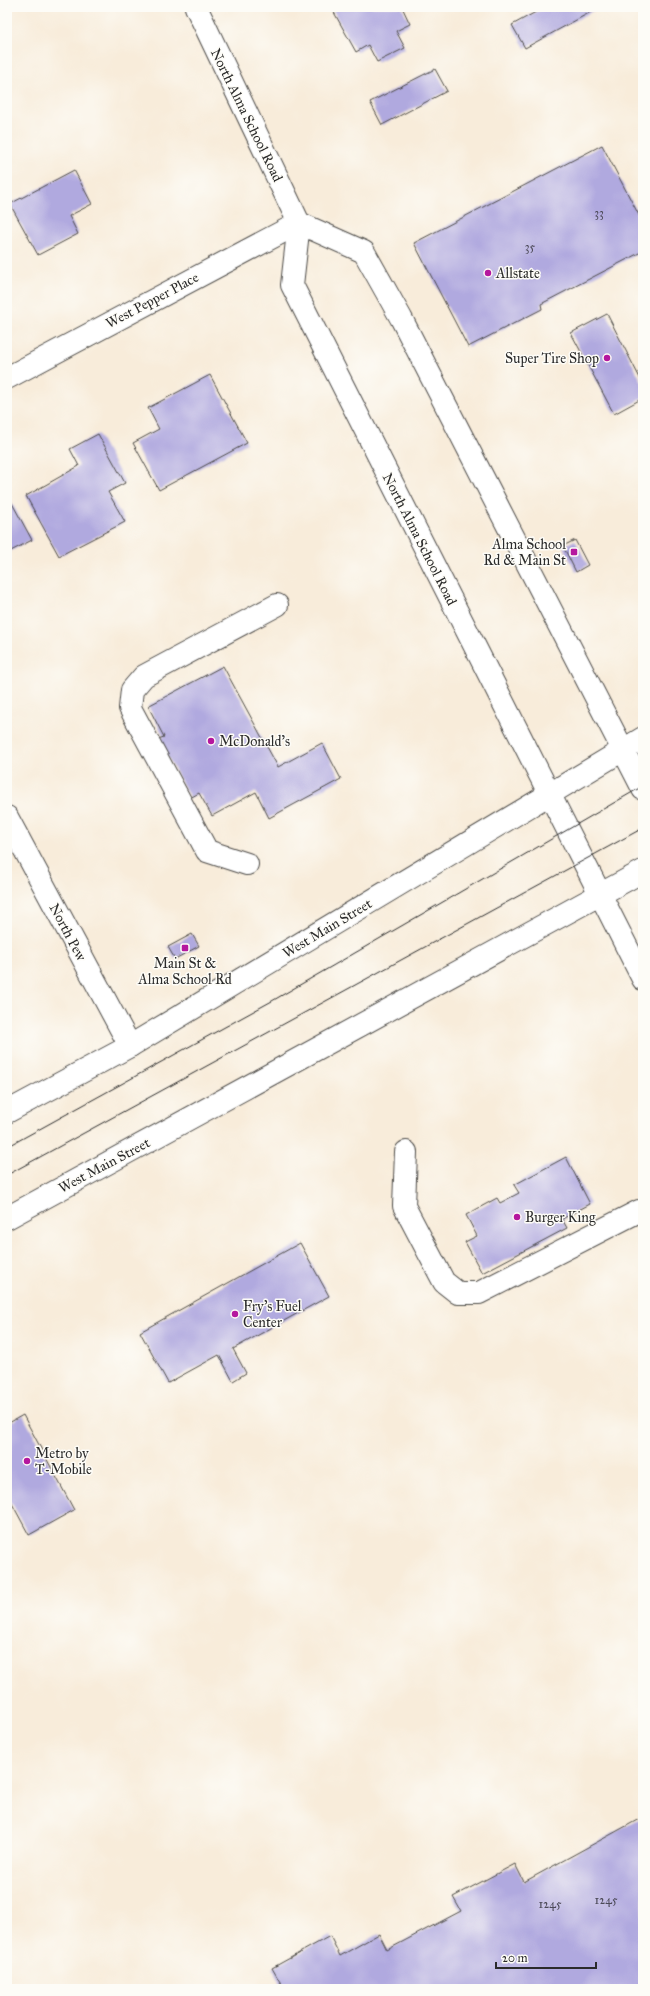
<svg xmlns="http://www.w3.org/2000/svg" width="650" height="1996" viewBox="0 0 650 1996" font-family="'IM FELL Great Primer',serif">
	<rect width="100%" height="100%" fill="#fdfcf7"/>
	<filter id="ink" filterUnits="userSpaceOnUse"><feTurbulence type="fractalNoise" baseFrequency=".025" numOctaves="2"/><feDisplacementMap in="SourceGraphic" scale="8" xChannelSelector="R" yChannelSelector="G"/><feConvolveMatrix kernelMatrix="1 2 1 2 8 2 1 2 1" color-interpolation-filters="sRGB"/></filter>
	<filter id="wash" filterUnits="userSpaceOnUse"><feTurbulence type="fractalNoise" baseFrequency=".012" numOctaves="4" result="noise"/><feDisplacementMap in="SourceGraphic" scale="16" xChannelSelector="R" yChannelSelector="G"/><feGaussianBlur stdDeviation="0.9" result="paint"/><feColorMatrix in="noise" values="0 0 0 0 0 0 0 0 0 0 0 0 0 0 0 0 0 1.4 0 .05"/><feComposite in="paint" operator="in"/></filter>
	<g filter="url(#wash)">
		<rect width="100%" height="100%" fill="#f8ecda"/>
		<g id="blocks">
			<path fill="#b0a9df" d="M331,7H402L410,24L396,31L405,48L377,62L368,45L356,52Z
				M545,7H600L525,48L512,25Z
				M435,69L447,91L382,125L370,102Z
				M602,145L643,223V251L541,304L542,309L468,347L414,243Z
				M74,170L92,204L69,216L78,234L38,255L10,204Z
				M607,314L643,384V398L614,414L571,333Z
				M210,375L247,443L159,490L133,443L159,429L148,408Z
				M98,434L125,483L108,492L125,522L59,556L26,496L79,466L70,449Z
				M7,494L32,540L7,553Z
				M575,540L588,565L576,572L563,546Z
				M223,666L278,767L322,743L341,779L269,818L256,792L212,816L199,793L190,798L158,739L164,737L148,706Z
				M192,934L199,946L175,959L168,947Z
				M566,1157L590,1204L562,1219L567,1228L482,1273L465,1242L477,1236L466,1215L497,1198L500,1203L519,1193L514,1185Z
				M300,1243L329,1296L233,1349L246,1373L233,1381L219,1355L168,1383L140,1332Z
				M23,1415L74,1510L29,1535L9,1498L7,1500V1424Z
				M641,1818L643,1821V1989H284L272,1968L330,1936L340,1956L379,1934L387,1950L461,1911L453,1897L515,1864L524,1882Z"/>
		</g>
	</g>
	<g filter="url(#ink)">
		<use href="#blocks" fill-opacity="0" stroke="#4a4845" stroke-width="1"/>
		<g fill="none" stroke-linecap="round" stroke-linejoin="round">
			<g stroke="#4a4845" stroke-width="24">
				<path id="minor" d="M7,378L299,223
					M7,817L130,1046
					M247,864L207,851L130,708L132,690L144,676L277,605
					M406,1152L404,1206L444,1282L458,1293H479L639,1211"/>
			</g>
			<g stroke="#4a4845" stroke-width="24">
				<path id="major" d="M196,7L299,223L292,285L643,979
					M299,223L364,252L401,318L643,789
					M7,1112L130,1046L643,738
					M7,1218L643,871"/>
			</g>
			<use href="#minor" stroke="#fff" stroke-width="22"/>
			<use href="#major" stroke="#fff" stroke-width="22"/>
			<path stroke="#2b2b2b" stroke-width="1" d="M7,1147L272,1001L643,786
				M7,1175L643,828"/>
		</g>
	</g>
	<g fill="#b5179e" stroke="#fdfcf7" stroke-width="1.5">
		<circle cx="488" cy="273" r="4"/>
		<circle cx="607" cy="358" r="4"/>
		<rect x="570" y="548" width="8" height="8" rx="2"/>
		<circle cx="211" cy="741" r="4"/>
		<rect x="181" y="944" width="8" height="8" rx="2"/>
		<circle cx="517" cy="1217" r="4"/>
		<circle cx="235" cy="1314" r="4"/>
		<circle cx="27" cy="1461" r="4"/>
	</g>
	<g text-anchor="middle" stroke-width="3" stroke-linejoin="round" paint-order="stroke">
		<g font-size="12" fill="#4c4a58">
			<text x="599" y="217">33</text>
			<text x="530" y="251">35</text>
			<text x="606" y="1904">1245</text>
			<text x="550" y="1908">1245</text>
		</g>
		<g font-size="14" fill="#2b2b2b" stroke="#fdfcf7">
			<text transform="translate(247 115) rotate(64)" y="5">North Alma School Road</text>
			<text transform="translate(152 300) rotate(-28)" y="5">West Pepper Place</text>
			<text transform="translate(420 539) rotate(63)" y="5">North Alma School Road</text>
			<text transform="translate(327 928) rotate(-31)" y="5">West Main Street</text>
			<text transform="translate(68 932) rotate(62)" y="5">North Pew</text>
			<text transform="translate(104 1165) rotate(-28)" y="5">West Main Street</text>
		</g>
		<g font-size="14" fill="#2b2b2b" stroke="#fdfcf7" text-anchor="start">
			<text x="496" y="278">Allstate</text>
			<text x="599" y="363" text-anchor="end">Super Tire Shop</text>
			<text x="566" y="549" text-anchor="end">Alma School<tspan x="566" dy="16">Rd &amp; Main St</tspan></text>
			<text x="219" y="746">McDonald's</text>
			<text x="185" y="968" text-anchor="middle">Main St &amp;<tspan x="185" dy="16">Alma School Rd</tspan></text>
			<text x="525" y="1222">Burger King</text>
			<text x="243" y="1311">Fry's Fuel<tspan x="243" dy="16">Center</tspan></text>
			<text x="35" y="1458">Metro by<tspan x="35" dy="16">T-Mobile</tspan></text>
		</g>
	</g>
	<rect width="650" height="1996" fill="none" stroke="#fdfcf7" stroke-width="24"/>
	<path d="M496 1962v6h100v-6" fill="none" stroke="#2b2b2b" stroke-width="2"/>
	<text x="502" y="1962" font-size="12" fill="#2b2b2b" stroke="#fdfcf7" stroke-width="3" paint-order="stroke">20 m</text>
</svg>
